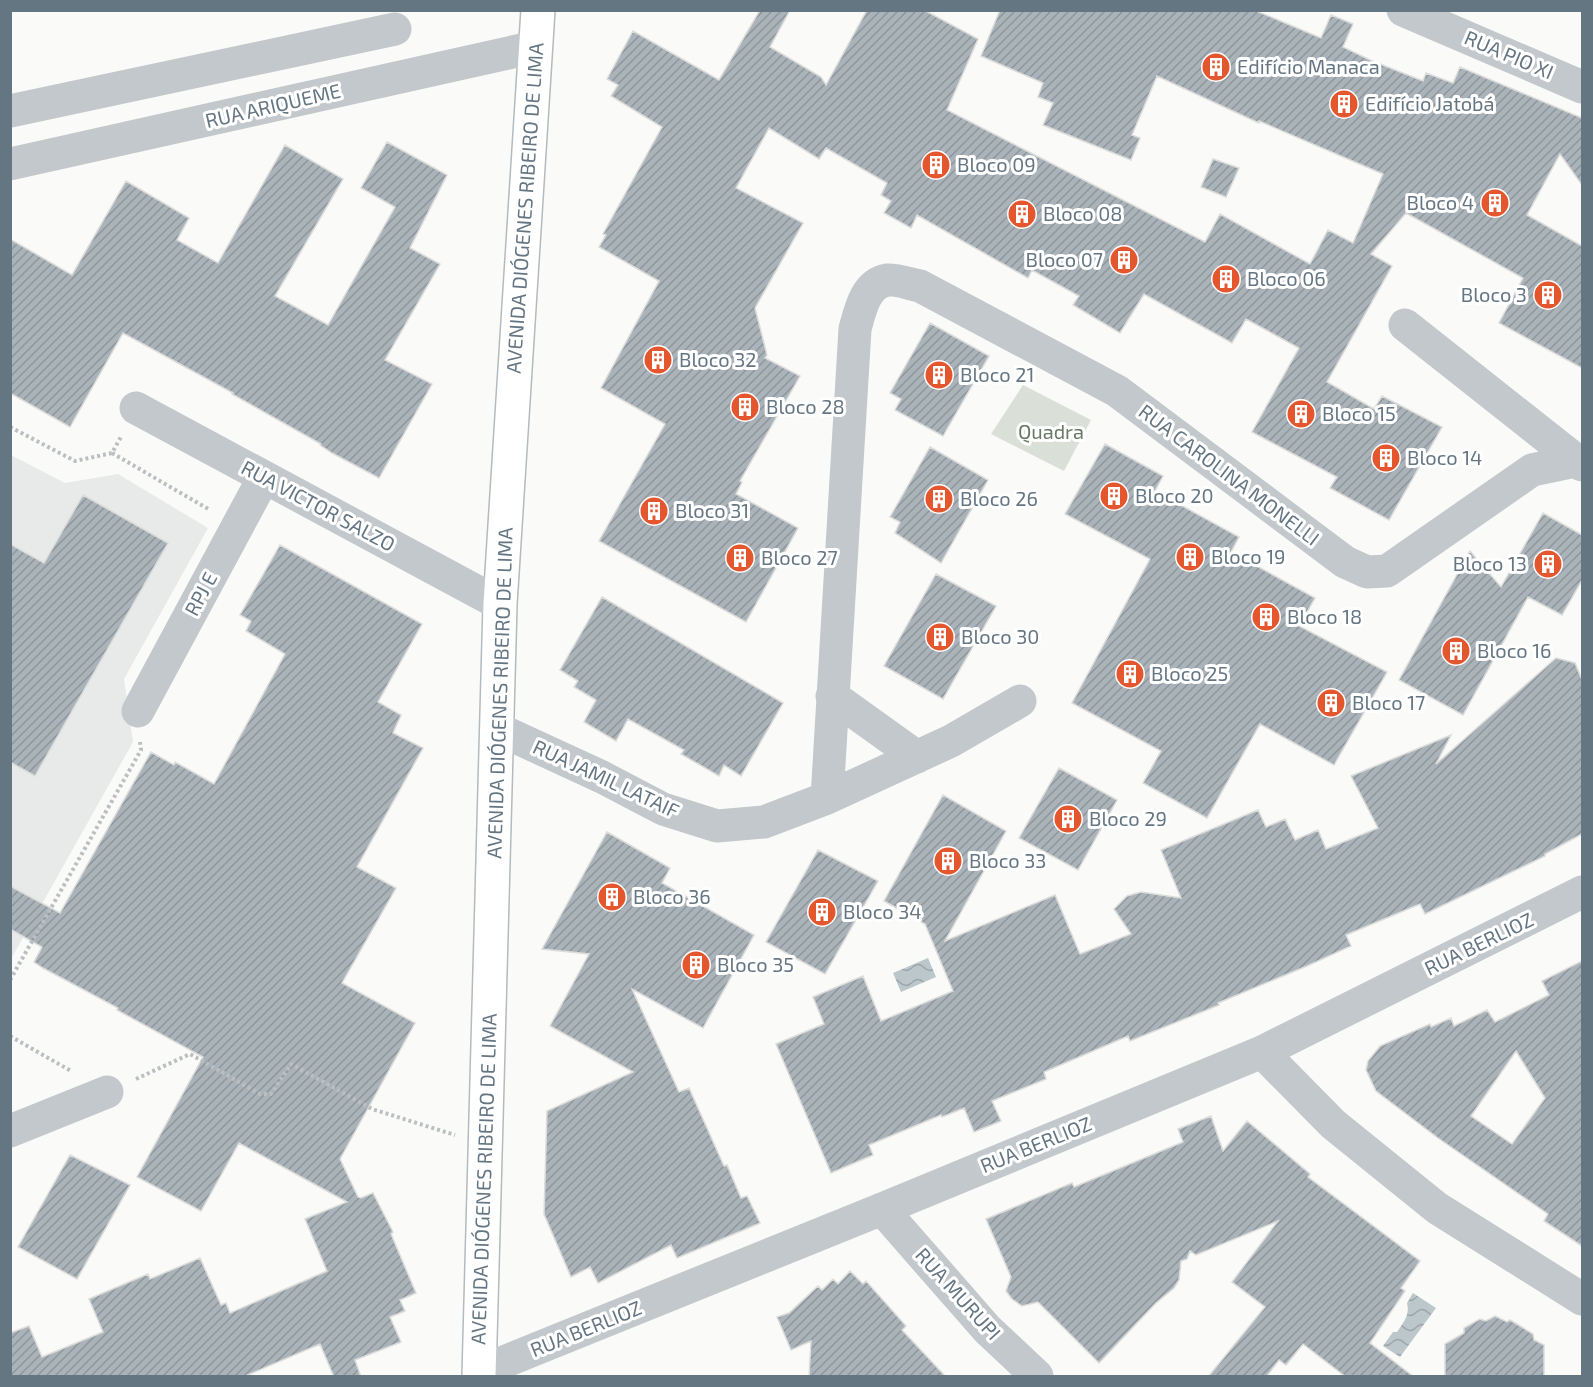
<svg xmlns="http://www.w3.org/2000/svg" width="1593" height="1387" viewBox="0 0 1593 1387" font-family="'Exo 2',sans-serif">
	<defs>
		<pattern id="water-waves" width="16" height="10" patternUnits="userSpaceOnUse" patternTransform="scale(1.5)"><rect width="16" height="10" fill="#bbc7cb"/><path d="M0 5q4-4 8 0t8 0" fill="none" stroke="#9ca6aa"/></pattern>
		<pattern id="building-hatch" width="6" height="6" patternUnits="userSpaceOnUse" patternTransform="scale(1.5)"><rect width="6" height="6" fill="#aab3b9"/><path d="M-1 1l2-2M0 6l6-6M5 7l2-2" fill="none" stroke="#8e969c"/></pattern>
	</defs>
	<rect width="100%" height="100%" fill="#fafaf8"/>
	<path fill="#e8e9e9" d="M11,455L65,483L118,474L208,528L124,679L133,742L11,959Z"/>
	<path fill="#dadfd7" d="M1023,385L1091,420L1064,471L991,434Z"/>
	<path fill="url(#water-waves)" d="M928,958L936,977L901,992L893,973Z
		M1413,1293L1436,1308L1400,1357L1383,1346L1393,1332H1397C1404,1322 1410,1315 1407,1303Z"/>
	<path fill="url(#building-hatch)" stroke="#dcdcda" stroke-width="1.5" fill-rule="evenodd" d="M760,10H790L770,47L821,77L826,85L867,10H924L978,39L947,110L1205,242L1220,214L1310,264L1328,230L1353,243L1383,174L1259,121V123L1157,76L1132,135L1140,138L1131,160L1043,125L1053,103L1038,97L1043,83L981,56L1000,10H1254L1321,38L1331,15L1353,24L1343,47L1370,60L1423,81L1426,73L1453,83L1460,67L1582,118V185L1560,154L1527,215L1582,246V368L1499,323L1523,278L1406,213L1371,254L1392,266L1327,382L1374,409L1382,396L1442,427L1389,520L1330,488L1337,477L1252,432L1299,348L1246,319L1232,343L1144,294L1120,333L1073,305L1079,296L1032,270L1028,278L917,215L911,228L884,213L891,201L881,195L887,183L826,148L819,159L769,128L736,188L803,223L755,308L767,355L765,358L800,376L740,481L742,482L736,494L798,528L746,622L599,541L665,424L601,388L659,281L599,247L606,235L603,234L662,127L611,96L618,85L607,79L633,31L719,80Z
		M387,142L447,175L410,248L440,264L385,360L432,384L379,478L332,453L320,445L321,444L232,394L233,393L123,333L70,427L10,393V239L72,275L126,181L189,218L177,240L218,263L285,145L343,179L275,296L328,325L395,207L361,188Z
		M1213,159L1239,168L1226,197L1201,187Z
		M930,323L989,356L943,436L895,410L901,399L890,393Z
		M1105,444L1163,476L1155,491L1239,537L1231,552L1315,598L1299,626L1387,672L1334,765L1260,724L1207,818L1143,783L1161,751L1072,703L1150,559L1065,514Z
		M930,447L988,480L941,563L895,533L900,522L890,517Z
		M83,495L168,543L35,776L10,762V544L44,563Z
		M1543,513L1582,535V580L1562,615L1528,597L1463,715L1399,680L1470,551L1501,587Z
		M280,545L422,624L378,702L401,715L393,733L423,748L357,867L396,888L342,983L415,1023L340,1159L358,1197L361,1198L373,1193L393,1232L391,1234L416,1293L400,1300L405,1311L390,1317L401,1342L355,1360L361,1377H334L320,1344L243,1377H10V1333L29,1326L42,1357L103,1332L89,1299L148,1274L150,1279L200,1258L221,1305L226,1303L230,1313L327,1271L305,1219L347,1202L239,1143L201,1211L137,1177L203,1057L117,1010L118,1008L43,968L34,962L42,947L10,929V886L60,913L151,752L174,765L175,762L214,784L285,654L246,631L251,621L240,615Z
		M936,574L996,606L943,699L884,666Z
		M602,597L783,703L741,776L724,765L719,776L681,754L684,750L628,719L616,741L584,722L596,700L574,687L578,681L560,670Z
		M1556,658L1575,663L1582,680V834L1545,854V856L1425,914L1420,904L1346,935L1351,946L1307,966L1218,1003L1219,1005L1130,1041L1128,1036L1044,1072L1046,1079L992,1101L1001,1121L974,1132L964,1108L942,1117L941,1115L869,1145L873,1155L831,1173L776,1044L824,1024L813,997L863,976L881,1021L953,991L925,924L884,901L943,795L1006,831L945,941L1055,895L1080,954L1131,934L1114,909L1127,896L1141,892L1181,898L1161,850L1258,810L1266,827L1285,819L1295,840L1318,830L1326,849L1378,828L1351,776L1451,735L1436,764Z
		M1059,768L1117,800L1078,870L1019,838Z
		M607,832L670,868L662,883L754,935L703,1028L632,989L679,1092L689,1088L724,1166L727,1165L741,1198L747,1196L760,1223L677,1258L671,1245L598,1283L590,1267L571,1277L544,1214L547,1111L633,1072L550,1026L589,954L542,949Z
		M818,850L878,881L825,974L766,942Z
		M1582,961V1246L1544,1221L1548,1214L1438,1138L1376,1091L1366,1070L1368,1061L1380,1046L1430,1024L1431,1027L1451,1018L1454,1026L1487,1010L1495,1022L1549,995L1542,981ZM1516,1051L1545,1098L1512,1144L1471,1116Z
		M1211,1116L1223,1151L1247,1121L1310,1174L1308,1177L1420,1261L1401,1288L1405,1291L1370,1343L1414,1377H1346L1303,1344L1286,1365L1279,1360L1266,1377H1208L1265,1307L1232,1282L1278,1221L1196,1255L1190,1251L1187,1259L1181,1261L1179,1280L1174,1288L1156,1303L1099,1363L1038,1302L1022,1306L1012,1299L1006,1291L1011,1277L986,1219L1072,1183L1074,1187L1183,1142L1178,1129Z
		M70,1155L130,1185L77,1279L18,1247Z
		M850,1271L863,1284L866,1281L906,1326L902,1330L946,1377H809L811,1341L791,1350L777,1317L789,1313L818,1286L822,1290L833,1279L838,1284Z
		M1495,1316L1507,1322L1510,1320L1533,1334L1534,1340L1544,1345V1377H1445V1344L1464,1333V1328L1480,1319L1486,1321Z"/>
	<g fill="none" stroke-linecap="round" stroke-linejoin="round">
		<g stroke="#b5babe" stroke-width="36">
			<path id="major" d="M479,1376L500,604L538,10"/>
		</g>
		<path stroke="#bbbfc2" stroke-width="4" stroke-dasharray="3 3" stroke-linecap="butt" d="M10,427L75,461L112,453L122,435
			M112,453L210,510
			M10,980L141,750L140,742
			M10,1036L71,1071
			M136,1079L190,1054L260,1094H271L291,1064L372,1109L455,1135"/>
		<path stroke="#c3c8cc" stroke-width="33" d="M1403,10L1582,87
			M10,111L395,29
			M10,164L535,47
			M1405,325L1582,465
			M136,408L500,604
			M832,696L917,757
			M138,711L264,477
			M498,729L602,777L663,809L717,826L764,822L827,798L951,741L1020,701
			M827,798L855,329C860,311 865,284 887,280C896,279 910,284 920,286L1117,391L1345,562L1367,572L1387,571L1532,470L1575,461
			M1262,1052L1333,1124L1437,1208L1582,1299
			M10,1131L107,1092
			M882,1209L987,1329L1037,1376
			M479,1372L882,1209L1262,1052L1582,892"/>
		<use href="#major" stroke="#fff" stroke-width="33"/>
	</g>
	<defs>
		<g id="building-disc" transform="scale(1.5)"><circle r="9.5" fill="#e4572e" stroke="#fff"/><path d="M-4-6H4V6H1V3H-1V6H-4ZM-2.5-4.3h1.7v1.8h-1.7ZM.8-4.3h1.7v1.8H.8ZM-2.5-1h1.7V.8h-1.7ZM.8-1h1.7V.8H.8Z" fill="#fff"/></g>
	</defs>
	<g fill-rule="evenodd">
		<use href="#building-disc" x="1216" y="67"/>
		<use href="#building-disc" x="1344" y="104"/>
		<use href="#building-disc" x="936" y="165"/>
		<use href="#building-disc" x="1495" y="203"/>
		<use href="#building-disc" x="1022" y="214"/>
		<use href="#building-disc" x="1124" y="260"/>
		<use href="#building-disc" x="1226" y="279"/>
		<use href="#building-disc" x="1548" y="295"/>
		<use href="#building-disc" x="658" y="360"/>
		<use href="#building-disc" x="939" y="375"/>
		<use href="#building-disc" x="745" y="407"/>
		<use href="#building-disc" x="1301" y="414"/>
		<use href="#building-disc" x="1386" y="458"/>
		<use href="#building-disc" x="1114" y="496"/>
		<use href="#building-disc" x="939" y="499"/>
		<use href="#building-disc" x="654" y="511"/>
		<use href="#building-disc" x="1190" y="557"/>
		<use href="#building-disc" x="740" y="558"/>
		<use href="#building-disc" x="1548" y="564"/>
		<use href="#building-disc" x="1266" y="617"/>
		<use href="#building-disc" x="940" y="637"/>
		<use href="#building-disc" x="1456" y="651"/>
		<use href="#building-disc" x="1130" y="674"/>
		<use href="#building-disc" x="1331" y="703"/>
		<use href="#building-disc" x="1068" y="819"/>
		<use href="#building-disc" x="948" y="861"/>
		<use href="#building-disc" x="612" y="897"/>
		<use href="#building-disc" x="822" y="912"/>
		<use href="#building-disc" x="696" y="965"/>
	</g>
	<g text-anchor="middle" stroke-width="6" stroke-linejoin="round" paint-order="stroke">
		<g font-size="20" fill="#657683" stroke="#fff">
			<text transform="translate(1509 55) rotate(23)" y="7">RUA PIO XI</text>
			<text transform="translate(273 106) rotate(-13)" y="7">RUA ARIQUEME</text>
			<text transform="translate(525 208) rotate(-86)" y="7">AVENIDA DIÓGENES RIBEIRO DE LIMA</text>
			<text transform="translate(1229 475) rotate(37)" y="7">RUA CAROLINA MONELLI</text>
			<text transform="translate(318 506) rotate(28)" y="7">RUA VICTOR SALZO</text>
			<text transform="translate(201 594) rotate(-62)" y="7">RPJ E</text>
			<text transform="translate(500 693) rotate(-88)" y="7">AVENIDA DIÓGENES RIBEIRO DE LIMA</text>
			<text transform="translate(606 779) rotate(25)" y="7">RUA JAMIL LATAIF</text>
			<text transform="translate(1479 944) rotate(-26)" y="7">RUA BERLIOZ</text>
			<text transform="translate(1036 1145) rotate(-22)" y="7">RUA BERLIOZ</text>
			<text transform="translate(484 1179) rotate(-88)" y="7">AVENIDA DIÓGENES RIBEIRO DE LIMA</text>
			<text transform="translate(958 1294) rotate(48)" y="7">RUA MURUPI</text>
			<text transform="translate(586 1329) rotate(-22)" y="7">RUA BERLIOZ</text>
		</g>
		<g font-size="20" fill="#657683" stroke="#fff" text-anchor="start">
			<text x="1237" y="74">Edifício Manaca</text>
			<text x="1365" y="111">Edifício Jatobá</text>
			<text x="957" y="172">Bloco 09</text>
			<text x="1474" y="210" text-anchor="end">Bloco 4</text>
			<text x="1043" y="221">Bloco 08</text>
			<text x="1103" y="267" text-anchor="end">Bloco 07</text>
			<text x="1247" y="286">Bloco 06</text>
			<text x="1527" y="302" text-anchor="end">Bloco 3</text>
			<text x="679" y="367">Bloco 32</text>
			<text x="960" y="382">Bloco 21</text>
			<text x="766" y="414">Bloco 28</text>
			<text x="1322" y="421">Bloco 15</text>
			<text x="1407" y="465">Bloco 14</text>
			<text x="1135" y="503">Bloco 20</text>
			<text x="960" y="506">Bloco 26</text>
			<text x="675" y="518">Bloco 31</text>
			<text x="1211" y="564">Bloco 19</text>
			<text x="761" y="565">Bloco 27</text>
			<text x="1527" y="571" text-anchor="end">Bloco 13</text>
			<text x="1287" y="624">Bloco 18</text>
			<text x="961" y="644">Bloco 30</text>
			<text x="1477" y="658">Bloco 16</text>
			<text x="1151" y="681">Bloco 25</text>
			<text x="1352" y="710">Bloco 17</text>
			<text x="1089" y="826">Bloco 29</text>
			<text x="969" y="868">Bloco 33</text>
			<text x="633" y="904">Bloco 36</text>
			<text x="843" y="919">Bloco 34</text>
			<text x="717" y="972">Bloco 35</text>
		</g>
		<g font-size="20" fill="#687a64" stroke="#fff">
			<text x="1051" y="439">Quadra</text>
		</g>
	</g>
	<rect width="1593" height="1387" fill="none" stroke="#657683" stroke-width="24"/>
</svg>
